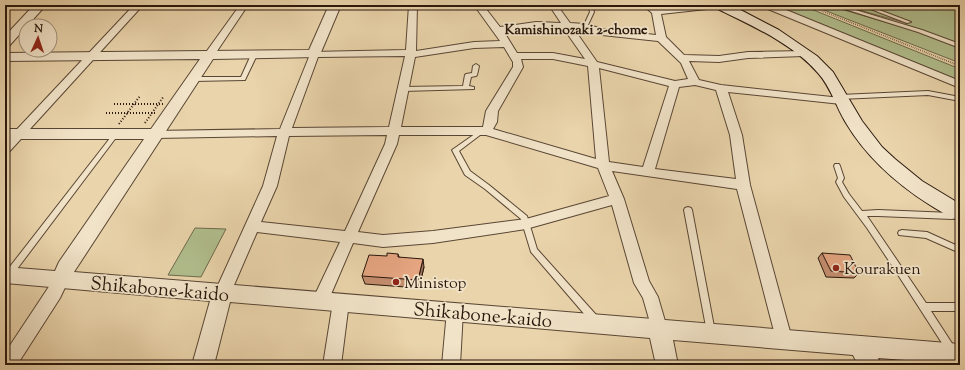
<svg xmlns="http://www.w3.org/2000/svg" width="965" height="370" viewBox="0 0 965 370" font-family="'Sorts Mill Goudy',serif">
	<rect width="100%" height="100%" fill="#ead4ab"/>
	<filter id="stains"><feTurbulence type="fractalNoise" baseFrequency=".005" numOctaves="4"/><feColorMatrix values="0 0 0 0 .2 0 0 0 0 .09 0 0 0 0 .02 0 0 0 .5 -.17"/></filter>
	<radialGradient id="worn" r=".72"><stop offset=".6" stop-color="#630" stop-opacity="0"/><stop offset="1" stop-color="#630" stop-opacity=".3"/></radialGradient>
	<path fill="#b1be8d" stroke="#6d6a4c" d="M770,5H801L960,69V83Z
		M811,5H827L902,27L906,23L841,5H949L960,9V63Z
		M195,228L226,229L201,277L168,275Z"/>
	<g fill="none" stroke-linecap="round" stroke-linejoin="round">
		<g stroke="#594634" stroke-width="2">
			<path id="service" d="M588,5H592L594,12L587,27L585,28L583,27L590,12Z
				M832,5H839L922,30L960,44V48L918,32Z
				M860,5H866L911,22L907,23Z
				M254,53L257,55L245,80L193,81L190,79L193,77H241L251,55Z
				M476,64L479,66L477,75L476,76L471,77L469,86L474,87V89L403,91L400,89L403,87L463,86L465,75L466,74L472,73L473,66Z
				M928,91L960,97V101L928,95L840,99L837,97L840,95Z
				M482,129L484,130L485,131L484,132L459,151L470,171L489,185L527,216L537,249L598,317L599,320L598,323L595,324L592,323L531,252L521,219L485,189L465,175L452,150Z
				M116,132L119,134L118,135L11,277L8,278L5,277V273L114,133Z
				M835,164H839L840,166L844,178L842,182L849,194L862,211L878,210L952,213L960,211V217L952,219L878,216H867L926,303H960V311H931L955,348L957,351L955,354L952,355L949,354L891,264L867,228L844,197L836,182L838,178L834,166Z
				M688,207L691,208L692,210L715,332L714,335L711,336L708,335L707,332L684,210L685,208Z
				M902,230L927,232L960,247V253L926,238L899,235L898,233L899,231Z"/>
		</g>
		<g stroke="#594634" stroke-width="2">
			<path id="minor" d="M134,5H143L9,152L5,153V142Z
				M240,5H248L213,57H205L204,55Z
				M409,5H417L416,51L474,42L500,41L474,5H483L500,27L536,22L561,23L549,5H557L570,23L585,24L603,29L656,35L652,13L643,5H652L658,9L693,5H720L716,8L661,14L666,37L684,55L719,56L748,52L807,51L809,53L807,55L804,56L748,58L719,62L689,61L699,80L721,85L841,98L846,101L841,104L728,92L742,135L750,185L792,339L790,344L784,347L778,344L776,339L737,189L612,171L624,199L649,281L658,297L667,328L665,333L659,335L653,333L643,298L634,283L612,205L526,229L433,243L383,247L353,243L326,306L320,308L314,306L312,301L340,242L257,232L228,299L222,301L216,299L214,294L263,186L277,136L156,138L152,137L150,134L152,131L280,129L311,52L406,50ZM536,28L564,29L585,59L553,53H517L504,32ZM574,29L584,30L602,35L658,41L681,63L688,79L675,81L597,62ZM504,47L513,62V67L486,111L483,127H401L415,57L474,48ZM405,56L389,127L292,128L318,57ZM521,59H553L588,66L596,159L493,129L497,122L498,111L523,67ZM599,68L669,86L643,167L609,162ZM695,85L716,90L730,135L736,179L655,169L679,87ZM387,135L385,144L345,231L261,222L277,186L289,136ZM399,135H486L598,168L609,196L526,219L433,231L383,235L358,232L397,144Z
				M762,5H774L960,81V88L763,7Z
				M61,273L66,274L69,279L60,298L17,365H5V353L48,288L56,274Z
				M341,295L347,297L349,302L341,365H323L333,302L335,297Z
				M455,304L461,306L463,311L460,365H442L447,311L449,306Z"/>
		</g>
		<g stroke="#594634" stroke-width="2">
			<path id="tertiary" d="M34,5H46L9,46L5,47V36Z
				M329,5H341L319,57L213,59L74,272L960,344V364L878,358L881,365H858L853,355L673,340L678,365H656L650,338L230,302L214,365H192L210,301L5,283V267L55,271L59,262L144,139H5V129H151L200,59L5,61V53L309,50Z"/>
		</g>
		<g stroke="#29170c" stroke-width="2">
			<path id="secondary" d="M715,5H731L779,30L817,56L833,72L862,121L882,147L895,159L922,181L960,204V221C949,217 940,211 930,205C897,184 867,158 846,123C836,107 831,87 818,73C792,43 752,26 716,8Z"/>
		</g>
		<path stroke="#29170c" stroke-width="1.5" stroke-dasharray="0.5 1.5" stroke-linecap="butt" d="M807,5L960,66"/>
		<path stroke="#29170c" stroke-width="2" stroke-dasharray="1 2" stroke-linecap="butt" d="M114,104H163
			M106,113H155
			M145,123L164,96
			M119,124L140,96"/>
		<use href="#service" fill="#f1e3c8" fill-rule="evenodd"/>
		<use href="#minor" fill="#f1e3c8" fill-rule="evenodd"/>
		<use href="#tertiary" fill="#f1e3c8" fill-rule="evenodd"/>
		<use href="#secondary" fill="#f1e3c8" fill-rule="evenodd"/>
	</g>
	<path fill="#c58e6f" stroke="#29170c" d="M822,253L859,273L854,278L826,277L818,258Z
		M398,254L399,257L424,267L419,288L365,284L362,276Z"/>
	<path fill="#a0745a" stroke="#29170c" d="M423,259L424,267L419,288L418,280Z"/>
	<path fill="#e5a581" stroke="#29170c" d="M387,253L398,254V257L423,259L418,280L362,276L369,255L387,256Z
		M822,253L850,255L859,273L831,271Z"/>
	<g fill="#8f2418" stroke="#f1e3c8" stroke-width="1.5">
		<circle cx="836" cy="268" r="4"/>
		<circle cx="396" cy="282" r="4"/>
	</g>
	<g text-anchor="middle" stroke-width="3.5" stroke-linejoin="round" paint-order="stroke">
		<g font-size="14" font-weight="bold" fill="#29170c" stroke="#f1e3c8">
			<text x="576" y="34">Kamishinozaki 2-chome</text>
		</g>
		<g font-size="16" fill="#29170c" stroke="#f1e3c8" text-anchor="start">
			<text x="844" y="274">Kourakuen</text>
			<text x="404" y="288">Ministop</text>
		</g>
		<g font-size="19" fill="#29170c" stroke="#f1e3c8">
			<text transform="translate(160 288) rotate(5)" y="7">Shikabone-kaido</text>
			<text transform="translate(483 314) rotate(5)" y="7">Shikabone-kaido</text>
		</g>
	</g>
	<rect width="965" height="370" fill="none" stroke="#ead4ab" stroke-width="20"/>
	<rect x="6" y="6" width="953" height="358" fill="none" stroke="#29170c" stroke-width="2"/>
	<rect x="10" y="10" width="945" height="350" fill="none" stroke="#29170c"/>
	<g transform="translate(38 38) rotate(3)"><circle r="19" fill="#f1e3c8" stroke="#a1917d"/>
	<path d="M0-3L7 15L0 10L-7 15Z" fill="#8f2418"/>
	<text y="-6" font-size="11" font-weight="bold" text-anchor="middle" fill="#29170c">N</text>
	</g>
	<rect width="100%" height="100%" filter="url(#stains)"/>
	<rect width="100%" height="100%" fill="url(#worn)"/>
</svg>
